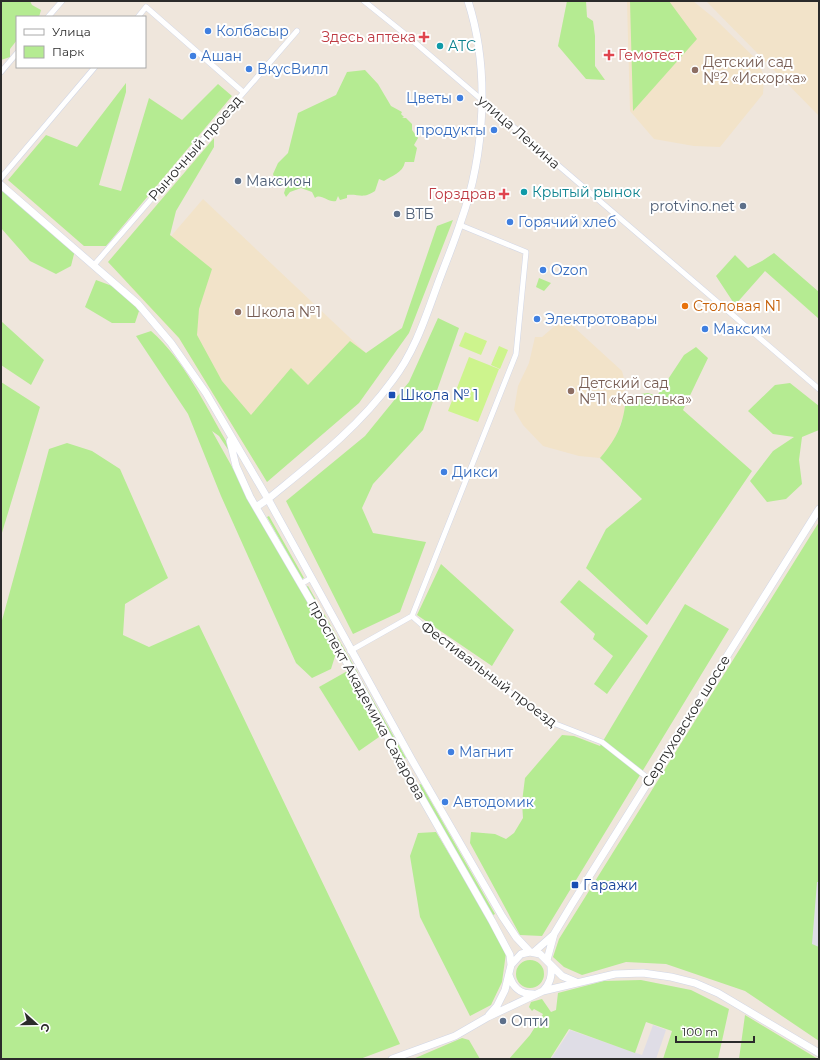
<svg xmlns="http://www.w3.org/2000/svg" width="820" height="1060" viewBox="0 0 820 1060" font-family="Montserrat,sans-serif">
	<rect width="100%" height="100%" fill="#efe6dc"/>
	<path fill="#dfdde6" d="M813,878H819V951L806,950Z
		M653,1025L666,1030L656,1059H551L570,1030L642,1055Z"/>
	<path fill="#f2e3c9" d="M629,1H693L714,18L759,62L764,78L763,94L720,147L694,146L654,139L630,111L627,2Z
		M706,1H819V116Z
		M203,199L366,353L258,467L179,338L129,285Z
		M564,318L622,371L625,382L624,414L614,442L600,458L579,456L543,446L523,425L514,410L518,386L529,363L535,337H542Z"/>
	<path fill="#b5eb92" d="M1,1H30L32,5L41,10L39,17H17V40L10,49V57L1,60Z
		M567,1H586L587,17L593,21L595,36V66L605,80L586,79L558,46Z
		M630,1H669L697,39L633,111Z
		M365,70L378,84L391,106L402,112L401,114L404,117L402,118H406L412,124V130L418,138L414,145L417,148L414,162H405C403,173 391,176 384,181L379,179L375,191C363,199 360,194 347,195V198L340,200L338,196L336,201C328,203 321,193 315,198L312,192L301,188L290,192L286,197L284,193L286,187L276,183L273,174L278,163L288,153L298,113L336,95L347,72Z
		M126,83V92L99,185L121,191L149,98L182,120L218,84L232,96L106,246H84L8,180L46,135L77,147Z
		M214,138V147L176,211L170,235L212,269L199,309L197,335L222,381L251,415L291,368L308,385L350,341L366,353L402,328L437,226L453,220L409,333L359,403L267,482L179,338L108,262Z
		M1,187L75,250L71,266L56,274L30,261L1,228Z
		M774,253L819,292V319L765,271L735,305L716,276L735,255L748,268L762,261Z
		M539,278L551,283L544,291L536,287Z
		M96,280L123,290L140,308L135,323H112L85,307Z
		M438,318L459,328L423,430L373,484L362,508L373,533L426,542L400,612L353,634L286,501L365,436L409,382Z
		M1,321L44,360L31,385L1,365Z
		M151,331C184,360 204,403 226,441L229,451L219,436L212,431L336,653L331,669L312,678L296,663L221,496L188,414L136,336Z
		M696,347L708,358L683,410L752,471L647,625L586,568L606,529L642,499L600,458C618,437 624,423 626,396L648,393L657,396L684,355Z
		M1,382L40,407L1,536Z
		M790,383L819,406V430L802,437L799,460L802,484L786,499L767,502L750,481L773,451L794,437L773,434L748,411L775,385Z
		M67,443L92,451L120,469L168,578L125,604L123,635L149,647L199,625L400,1044L360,1059H1V624L49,449Z
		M269,516L304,578L302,579L267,517Z
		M819,522V882H817L812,944L819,947V1041L745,991L666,964L626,962L582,975L564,967L553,957L559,939Z
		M441,564L514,630L492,666L417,615Z
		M579,580L648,636L607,694L594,684L613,656L593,639L595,634L560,602Z
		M308,586L358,673L356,675L306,587Z
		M685,604L729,629L542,936L520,935L470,843L471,832L495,834L506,839L514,833L523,818L522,802L525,778L562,735L574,736L600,746Z
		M351,669L379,737L359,751L319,687Z
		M362,681L406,758L404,759L361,683Z
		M421,784L495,914L493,915L418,785Z
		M436,832L493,927L506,953L502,982L491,1005L470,1016L420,917L410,856L418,833Z
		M516 974a14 14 0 1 1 28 0a14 14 0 1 1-28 0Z
		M641,980L691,990L729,1009L718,1059H663L672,1031L646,1022L635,1053L569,1029L550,1059H509L530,1035L543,1014L534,1009L532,1011L529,1007L531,1002L542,999L551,1012L556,1010L558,993L604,981Z
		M745,1015L818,1059H739Z
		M462,1038L469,1040L480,1059H413Z"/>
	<path fill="#cdf48d" d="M465,332L487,341L481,355L459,346Z
		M499,346L508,350L500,369L491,365Z
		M469,357L499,369L478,422L448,411Z"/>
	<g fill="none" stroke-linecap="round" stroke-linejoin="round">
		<g stroke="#d1d6e6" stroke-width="6">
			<path id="street" d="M364,1L405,34L819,389
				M48,17L62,1
				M138,17L146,7L243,92
				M1,72L17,53
				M1,178L95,67
				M94,265L297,31
				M301,584L311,578
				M412,616L436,637L548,721L602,742L649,779
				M350,651L412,616L516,354L526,252L460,225"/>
		</g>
		<g stroke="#d1d6e6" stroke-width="8">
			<path id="secondary" d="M1,185L138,304L171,343L206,393L268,499L412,760L502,916L516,937L530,952
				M230,441L236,466L250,497L357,680L403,765L492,921L510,955L511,965
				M256,507L268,499C312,463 358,428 392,381C414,353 425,319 437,286C445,264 454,243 461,221C485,154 490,69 468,1
				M534,952L552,936
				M547,960L554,934L572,904L819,509
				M509,975C513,988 520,994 533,994
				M543,991C550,983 552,977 551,967
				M489,1015L497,1006L505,990L511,965L521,954L530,952L540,954L562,976L576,982
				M392,1059L455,1036L488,1017L543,991L615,974L643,973L671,977L695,983L718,993L819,1053"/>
		</g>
		<use href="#street" stroke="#fff" stroke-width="5"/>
		<use href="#secondary" stroke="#fff" stroke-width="7"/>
	</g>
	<g fill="#3f7fe0" stroke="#fff" stroke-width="1.5">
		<circle cx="208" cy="31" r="4"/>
		<circle cx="193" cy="56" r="4"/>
		<circle cx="249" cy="69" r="4"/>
		<circle cx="460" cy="98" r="4"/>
		<circle cx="494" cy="130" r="4"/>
		<circle cx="510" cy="222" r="4"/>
		<circle cx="543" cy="270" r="4"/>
		<circle cx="537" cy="319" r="4"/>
		<circle cx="705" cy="329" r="4"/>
		<circle cx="444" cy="472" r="4"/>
		<circle cx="451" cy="752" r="4"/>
		<circle cx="445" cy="802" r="4"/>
	</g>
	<g fill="#e0444e" stroke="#fff" stroke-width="1.5">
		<path d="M422 31h4v4h4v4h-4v4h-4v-4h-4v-4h4z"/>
		<path d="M607 49h4v4h4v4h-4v4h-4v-4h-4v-4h4z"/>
		<path d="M502 188h4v4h4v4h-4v4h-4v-4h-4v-4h4z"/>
	</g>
	<g fill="#0f9aa8" stroke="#fff" stroke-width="1.5">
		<circle cx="440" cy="46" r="4"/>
		<circle cx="524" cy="192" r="4"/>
	</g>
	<g fill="#8d6e63" stroke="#fff" stroke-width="1.5">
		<circle cx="695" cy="70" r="4"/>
		<circle cx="238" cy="312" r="4"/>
		<circle cx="571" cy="391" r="4"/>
	</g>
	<g fill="#5c6f8a" stroke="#fff" stroke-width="1.5">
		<circle cx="238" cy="181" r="4"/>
		<circle cx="743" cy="206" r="4"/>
		<circle cx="397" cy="214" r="4"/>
		<circle cx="503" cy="1021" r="4"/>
	</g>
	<circle fill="#e8710a" stroke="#fff" stroke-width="1.5" cx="685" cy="306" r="4"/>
	<g fill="#1a4fb4" stroke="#fff" stroke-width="1.5">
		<rect x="388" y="391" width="8" height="8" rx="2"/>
		<rect x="571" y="881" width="8" height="8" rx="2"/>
	</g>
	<g text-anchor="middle" stroke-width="4" stroke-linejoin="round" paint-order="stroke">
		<g font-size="14" fill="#366cbe" stroke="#fff" text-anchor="start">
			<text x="216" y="36">Колбасыр</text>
			<text x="201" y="61">Ашан</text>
			<text x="257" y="74">ВкусВилл</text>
			<text x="452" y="103" text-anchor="end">Цветы</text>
			<text x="486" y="135" text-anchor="end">продукты</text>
			<text x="518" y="227">Горячий хлеб</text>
			<text x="551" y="275">Ozon</text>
			<text x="545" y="324">Электротовары</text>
			<text x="713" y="334">Максим</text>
			<text x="452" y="477">Дикси</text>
			<text x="459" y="757">Магнит</text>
			<text x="453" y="807">Автодомик</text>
		</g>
		<g font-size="14" fill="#be3a42" stroke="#fff" text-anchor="end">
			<text x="416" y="42">Здесь аптека</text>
			<text x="618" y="60" text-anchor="start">Гемотест</text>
			<text x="496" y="199">Горздрав</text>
		</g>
		<g font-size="14" fill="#0d838f" stroke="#fff" text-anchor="start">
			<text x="448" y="51">АТС</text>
			<text x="532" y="197">Крытый рынок</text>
		</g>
		<g font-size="14" fill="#785e54" stroke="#fff" text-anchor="start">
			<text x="703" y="67">Детcкий сад<tspan x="703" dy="16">№2 «Искорка»</tspan></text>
			<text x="246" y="317">Школа №1</text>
			<text x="579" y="388">Детский сад<tspan x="579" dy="16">№11 «Капелька»</tspan></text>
		</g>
		<g font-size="14" fill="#2b2b2b" stroke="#fff">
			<text transform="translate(519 132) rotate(41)" y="5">улица Ленина</text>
			<text transform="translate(195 148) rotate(-49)" y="5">Рыночный проезд</text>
			<text transform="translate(489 674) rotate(37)" y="5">Фестивальный проезд</text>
			<text transform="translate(367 700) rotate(61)" y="5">проспект Академика Сахарова</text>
			<text transform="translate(686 721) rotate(-58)" y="5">Серпуховское шоссе</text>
		</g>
		<g font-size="14" fill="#4e5e75" stroke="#fff" text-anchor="start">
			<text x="246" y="186">Максион</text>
			<text x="735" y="211" text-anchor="end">protvino.net</text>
			<text x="405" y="219">ВТБ</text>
			<text x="511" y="1026">Опти</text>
		</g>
		<g font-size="14" fill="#c56008" stroke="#fff" text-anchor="start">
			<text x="693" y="311">Столовая N1</text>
		</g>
		<g font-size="14" fill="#164399" stroke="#fff" text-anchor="start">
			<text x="400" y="400">Школа № 1</text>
			<text x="583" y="890">Гаражи</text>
		</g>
	</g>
	<rect width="820" height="1060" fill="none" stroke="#2b2b2b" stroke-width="4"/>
	<rect x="16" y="16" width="130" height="52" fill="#ffffff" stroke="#aaaaaa"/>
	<rect x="24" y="29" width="20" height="6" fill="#ffffff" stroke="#aaaaaa"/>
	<text x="52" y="36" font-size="12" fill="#2b2b2b">Улица</text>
	<rect x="24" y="46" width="20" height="12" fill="#b5eb92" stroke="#aaaaaa"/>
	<text x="52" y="56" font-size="12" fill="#2b2b2b">Парк</text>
	<g transform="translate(36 1024) rotate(111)" stroke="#ffffff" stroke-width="3" paint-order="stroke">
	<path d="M0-3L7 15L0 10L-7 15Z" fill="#2b2b2b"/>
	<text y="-6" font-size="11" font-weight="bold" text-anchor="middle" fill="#2b2b2b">С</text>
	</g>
	<path d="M676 1036v6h78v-6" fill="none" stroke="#2b2b2b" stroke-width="2"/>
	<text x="682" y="1036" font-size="12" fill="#2b2b2b" stroke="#ffffff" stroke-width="3" paint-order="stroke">100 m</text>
</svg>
